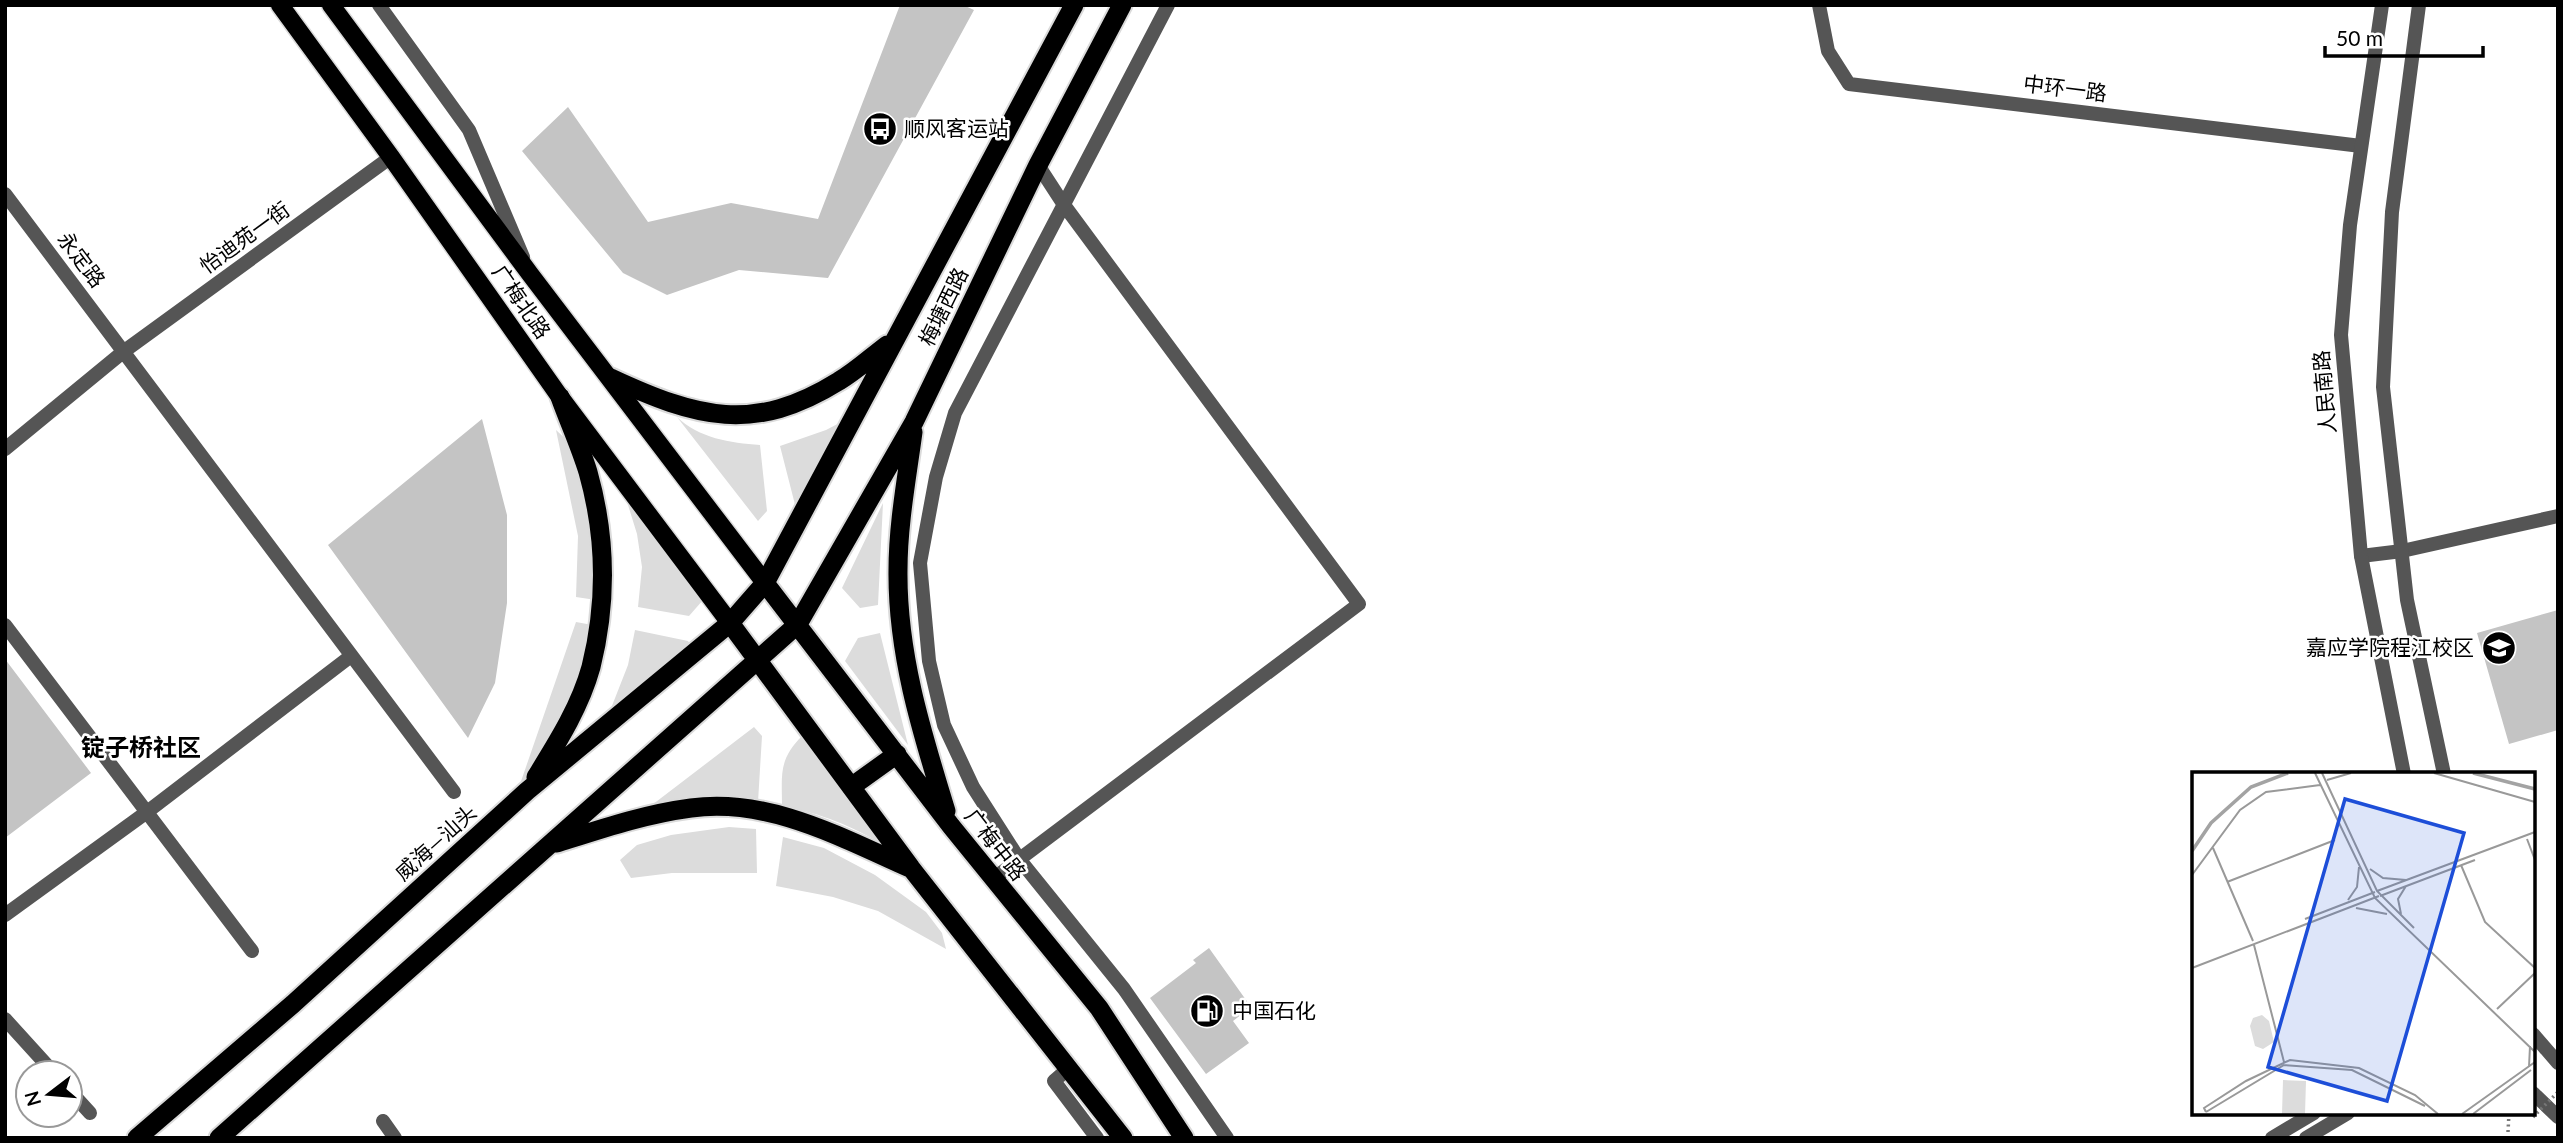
<svg xmlns="http://www.w3.org/2000/svg" width="2563" height="1143" viewBox="0 0 2563 1143" font-family="Lato,'Noto Sans SC',sans-serif">
	<rect width="100%" height="100%" fill="#fff"/>
	<path fill="#dcdcdc" d="M677,417C699,438 730,443 760,445L767,511L758,521Z
		M851,417L801,528L780,446L826,430Z
		M556,430L571,444L607,543L612,577L609,602L576,597L578,536Z
		M624,492L703,600L689,616L638,607L642,567L637,534Z
		M883,503L878,605L860,608L842,588Z
		M576,622L609,628L601,664L589,699L518,790Z
		M635,630L688,641L695,651L608,716L628,665Z
		M880,633L908,745L845,661L858,638Z
		M754,727L762,736L758,802C724,790 683,802 648,808Z
		M802,736L886,846C849,825 823,814 782,806C782,775 778,760 802,736Z
		M729,827L756,829L757,873H672L631,878L620,860L637,845L671,835Z
		M783,837L824,848L875,875L926,912L942,933L946,949L878,911L833,897L776,886Z"/>
	<path fill="#c4c4c4" d="M900,5H963L974,10L828,278L739,270L667,295L623,273L522,151L568,107L648,222L731,203L818,219Z
		M482,419L507,515V603L495,683L468,738L328,545Z
		M2558,610V730L2509,744L2477,633Z
		M5,659L91,773L5,838Z
		M1209,948L1251,1007L1233,1021L1249,1043L1206,1074L1150,998L1196,963L1193,960Z"/>
	<g fill="none" stroke-linecap="round" stroke-linejoin="round">
		<g stroke="#dbdbdb" stroke-width="21">
			<path id="primary" d="M280,5L391,157L560,397L730,623
				M331,5L530,274L765,583"/>
		</g>
		<g stroke="#dbdbdb" stroke-width="23">
			<path id="trunk" d="M611,378C697,418 754,434 839,381C856,371 871,357 887,345
				M913,432C907,477 898,524 898,570C897,654 922,733 946,811
				M765,583L951,826L1099,1008L1184,1138
				M730,623L911,868L1123,1138
				M536,777C557,743 580,707 591,667C607,603 606,536 588,472C580,446 569,422 560,397
				M851,787L897,754
				M557,843C601,829 645,814 691,808C768,797 842,838 910,868
				M137,1138L293,1004L527,791L730,623L765,583L1074,5
				M219,1138L798,624L914,422L1038,165L1122,5"/>
		</g>
		<path stroke="#777" stroke-width="3.5" stroke-dasharray="2 3.5" stroke-linecap="butt" d="M2508,1132L2509,1113"/>
		<path stroke="#555" stroke-width="14" d="M379,5L469,130L523,257
			M1168,5L955,413L936,477L920,563L929,661L944,725L973,787L1019,859L1124,989L1227,1138
			M1819,5L1828,51L1849,84L2361,146
			M5,194L454,792
			M5,449L123,352L391,157
			M2361,556L2402,551L2558,516
			M5,625L252,951
			M993,879L1359,604L1064,205L1038,165
			M5,915L147,812L351,656
			M5,1019L54,1073
			M1069,1068L1054,1081L1097,1138
			M70,1091L90,1113"/>
		<path stroke="#555" stroke-width="14" d="M2382,5L2350,225L2341,335L2361,556L2404,774
			M2419,5L2392,212L2383,387L2407,600L2444,774
			M2533,1034L2558,1063
			M2533,1093L2558,1117
			M383,1121L395,1138
			M2272,1138L2314,1113
			M2306,1138L2348,1113"/>
		<use href="#primary" stroke="#000" stroke-width="18"/>
		<use href="#trunk" stroke="#000" stroke-width="19"/>
		<path stroke="#777" stroke-width="3.5" stroke-dasharray="2 3.5" stroke-linecap="butt" d="M2533,1117L2558,1092"/>
	</g>
	<defs>
		<g id="bus-disc" transform="scale(1.75)"><circle r="9.5" fill="#000" stroke="#fff"/><path d="M-5-6H5V4H4V6H2V4H-2V6H-4V4H-5ZM-3.5-4V0h7V-4ZM-3.5 1.2v1.5H-2V1.2ZM2 1.2v1.5H3.5V1.2Z" fill="#fff"/></g>
		<g id="university-disc" transform="scale(1.75)"><circle r="9.5" fill="#000" stroke="#fff"/><path d="M0-5L7-2L0 1L-7-2ZM-4 1L0 2.5L4 1V4Q0 6-4 4Z" fill="#fff"/></g>
		<g id="fuel-disc" transform="scale(1.75)"><circle r="9.5" fill="#000" stroke="#fff"/><path d="M-5.5-6h7V0h2V4h1.3V-2.5L3-4.5l.8-.8L6-3V5H2.5V1h-1V6h-7ZM-4.2-4.7v3.2H.2V-4.7Z" fill="#fff"/></g>
	</defs>
	<g fill-rule="evenodd">
		<use href="#bus-disc" x="880" y="129"/>
		<use href="#university-disc" x="2499" y="648"/>
		<use href="#fuel-disc" x="1207" y="1011"/>
	</g>
	<g text-anchor="middle" stroke-width="5" stroke-linejoin="round" paint-order="stroke">
		<g font-size="21" fill="#000" stroke="#fff">
			<text transform="translate(2065 89) rotate(7)" y="7">中环一路</text>
			<text transform="translate(245 238) rotate(-36)" y="7">怡迪苑一街</text>
			<text transform="translate(81 260) rotate(53)" y="7">永定路</text>
			<text transform="translate(521 302) rotate(55)" y="7">广梅北路</text>
			<text transform="translate(944 307) rotate(-64)" y="7">梅塘西路</text>
			<text transform="translate(2325 392) rotate(-95)" y="7">人民南路</text>
			<text transform="translate(436 843) rotate(-42)" y="7">威海—汕头</text>
			<text transform="translate(995 845) rotate(52)" y="7">广梅中路</text>
		</g>
		<g font-size="21" fill="#000" stroke="#fff" text-anchor="start">
			<text x="904" y="136">顺风客运站</text>
			<text x="2474" y="655" text-anchor="end">嘉应学院程江校区</text>
			<text x="1232" y="1018">中国石化</text>
		</g>
		<g font-size="24" font-weight="bold" fill="#000" stroke="#fff">
			<text x="141" y="756">锭子桥社区</text>
		</g>
	</g>
	<g transform="translate(2192 772)">
		<rect width="343" height="343" fill="#fff"/>
		<path d="M70,243L77,249L82,270L71,277L63,274L58,254L61,246ZM91,308L114,309L113,342H90Z" fill="#dcdcdc"/>
		<path fill="none" stroke="#a3a3a3" stroke-width="3.5" d="M281,1L343,17M0,79L19,51L59,15L96,1"/>
		<path fill="none" stroke="#999" stroke-width="2" d="M123,1L183,126L343,280M130,1L185,119L222,156M242,1L343,30M135,8L159,1M335,67L343,88M21,76L61,169M269,93L293,150L343,196M178,97L191,106L214,108M0,103L48,38L74,20L128,13M35,110L143,68M185,119L343,60M188,124L283,88M156,128L165,115L167,95M164,136L195,142M209,142L206,127L214,114M113,147L183,120M62,173L92,290M0,196L187,124M305,237L343,201M337,295L338,274M14,340L12,336L54,309L98,288L167,296L223,323L246,342M14,340L92,293L160,298L233,334M270,342L343,290M281,342L339,298"/>
		<path fill="#1d4ed8" fill-opacity="0.15" stroke="#1d4ed8" stroke-width="3.5" d="M153,27L272,61L195,329L76,295Z"/>
		<rect width="343" height="343" fill="none" stroke="#000" stroke-width="3.5"/>
	</g>
	<rect width="2563" height="1143" fill="none" stroke="#000000" stroke-width="14"/>
	<g transform="translate(49 1094) rotate(254)"><circle r="33" fill="#ffffff" stroke="#999999" stroke-width="2"/>
	<path d="M0-5L12 26L0 18L-12 26Z" fill="#000000"/>
	<text y="-10" font-size="19" font-weight="bold" text-anchor="middle" fill="#000000">N</text>
	</g>
	<path d="M2325 46v10h158v-10" fill="none" stroke="#000000" stroke-width="3.5"/>
	<text x="2336" y="46" font-size="21" fill="#000000" stroke="#ffffff" stroke-width="5" paint-order="stroke">50 m</text>
</svg>
